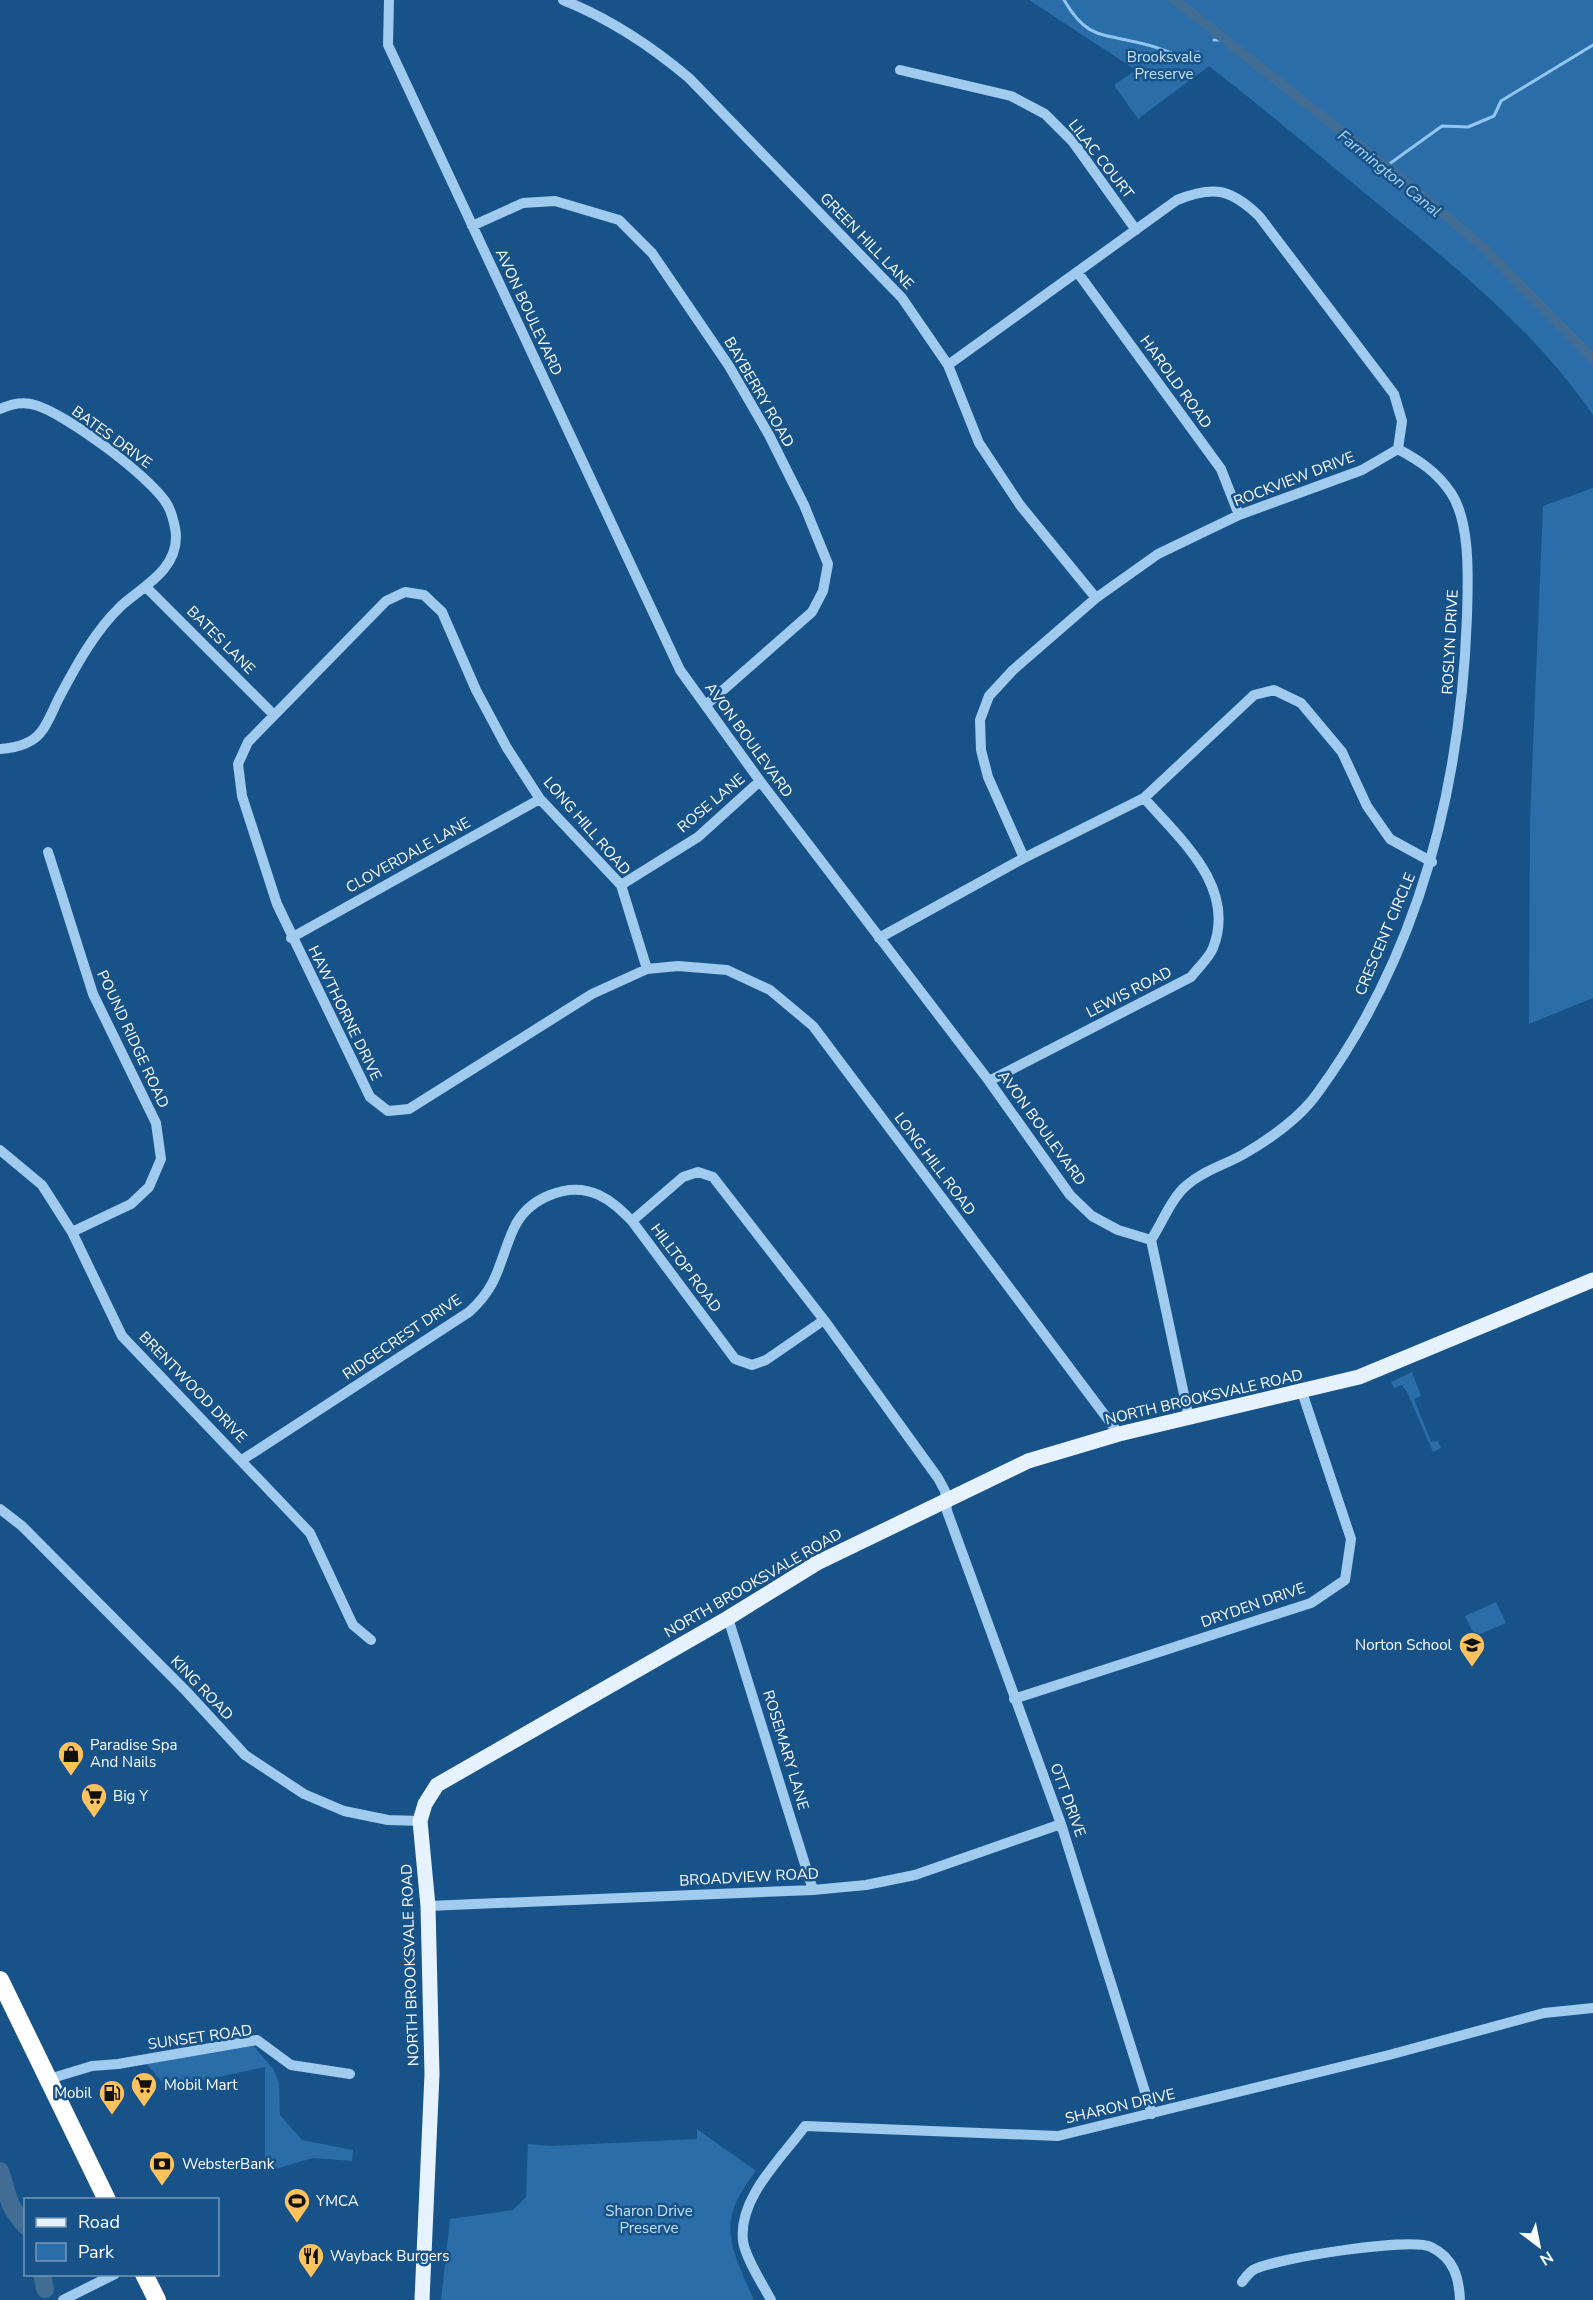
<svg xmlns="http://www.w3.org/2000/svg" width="1593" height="2300" viewBox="0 0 1593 2300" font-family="'Nunito Sans',sans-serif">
	<rect width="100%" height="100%" fill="#175389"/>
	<path fill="#2a6da8" d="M1029,0H1593V415C1534,329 1452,264 1372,199C1318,154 1264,109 1209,66L1138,119L1114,85L1136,70Z
		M1593,488V998L1529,1024L1530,819L1543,506Z
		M1412,1372L1421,1396L1414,1399L1431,1442L1438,1441L1441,1448L1433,1452L1407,1392L1402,1385L1394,1388L1391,1382Z
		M1496,1602L1506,1623L1475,1636L1465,1616Z
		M253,2045L274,2070L279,2084L280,2115L302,2140L353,2150L352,2161L313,2158L265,2172V2067L167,2088L146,2063Z
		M697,2129L756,2171C715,2223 730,2245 754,2300H441L450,2219L513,2210L526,2197L528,2144L551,2146L697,2139Z"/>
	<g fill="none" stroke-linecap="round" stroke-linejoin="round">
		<path stroke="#92c6f1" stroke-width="3" d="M1064,0C1087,39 1100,33 1140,43C1156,46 1173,54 1188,59L1198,52
			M1214,40H1226
			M1385,167L1442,126L1468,127L1494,116L1501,101L1593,45"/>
		<path stroke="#416c94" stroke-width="10" d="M1175,0L1417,191L1484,248L1593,359"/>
		<path stroke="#416c94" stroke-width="18" d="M0,2171C9,2196 6,2204 26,2226
			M42,2274L45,2289"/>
		<path stroke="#a0caee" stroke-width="10" d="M389,0L388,45L680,670L760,781L989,1081L1070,1195L1092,1216L1118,1230L1151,1240L1189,1418
			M563,0C611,19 650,45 689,78L902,298L948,365L979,443L1020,505L1096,598
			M900,70L1011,96L1045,114L1073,142L1136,230
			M472,226L523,203L555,201L619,220L652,253L729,366L769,435L804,505L828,564L823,591L812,612L706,705
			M1078,273L1221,469L1239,515
			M948,365L1177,200C1214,185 1231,189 1259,216L1394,394L1402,421L1398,449L1362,470L1239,515L1158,554L1096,598L1013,670L989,696L980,720L981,750L988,777L1024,858
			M0,409C11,404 23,401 35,405C65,413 154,479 168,506C172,513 176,529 176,537C176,571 142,587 121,606C95,631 77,664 60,696C54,707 49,722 41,732C32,744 14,748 0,749
			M147,588L273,714
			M48,852L93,994L156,1123L161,1159L149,1187L131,1204L72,1232
			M621,885L698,837L760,781
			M291,938L540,799
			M879,938L1024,858L1144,798L1254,695L1274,690L1301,703L1342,752L1367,806L1390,839L1432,862
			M647,969L621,885L540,799L507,748L476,690L442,612L424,595L405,592L386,601L248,742L238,764L242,796L277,904L370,1097L388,1111L409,1109L592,994L647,969L678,966L727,970L770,990L813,1026L1119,1434
			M989,1081L1191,977C1198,968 1209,958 1213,948C1237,887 1180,839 1144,798
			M0,1150L42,1185L72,1232L122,1336L310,1533L353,1625L371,1640
			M632,1221L683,1177L698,1172L713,1177L824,1320L938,1478L945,1491L947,1511L1061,1824L1152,2114
			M1151,1240C1162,1223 1172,1197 1187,1185C1204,1170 1225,1165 1244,1154C1270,1139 1302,1116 1319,1091C1420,952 1461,785 1467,616C1468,581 1471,523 1451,493C1437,472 1420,461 1398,449
			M242,1460L469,1312C500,1284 498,1263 514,1228C528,1198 568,1181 599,1195C612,1201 622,1211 632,1221L735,1359L752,1365L766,1360L824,1320
			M0,1509L22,1526L186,1691L245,1755L304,1794L344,1811L388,1820L420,1821
			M728,1618L813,1890
			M1014,1699L1311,1603L1345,1580L1351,1539L1302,1392
			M428,1906L813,1890L866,1885L915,1875L1061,1824
			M49,2079L92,2066L118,2064L257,2040L291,2065L350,2074
			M1242,2282C1245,2278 1250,2271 1255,2269C1278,2258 1410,2237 1431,2247C1454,2258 1459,2278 1460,2300
			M63,2300L115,2274
			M771,2300C763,2285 745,2257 743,2241C738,2198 781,2159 805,2126L1058,2136L1389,2055L1544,2013L1593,2008"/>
		<path stroke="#e7f2ff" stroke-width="15" d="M422,2300L432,2074L428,1906L420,1821L425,1804L437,1785L728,1618L817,1563L1028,1461L1119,1434L1359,1377L1593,1280"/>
		<path stroke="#fff" stroke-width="18" d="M0,1980L107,2200
			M144,2274L157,2300"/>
	</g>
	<defs>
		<g id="school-pin" transform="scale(1.35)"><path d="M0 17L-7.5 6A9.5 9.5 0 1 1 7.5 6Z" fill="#ffc25d" stroke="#175389"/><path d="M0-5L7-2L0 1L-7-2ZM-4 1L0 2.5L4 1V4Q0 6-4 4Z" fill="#111"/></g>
		<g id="shop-pin" transform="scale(1.35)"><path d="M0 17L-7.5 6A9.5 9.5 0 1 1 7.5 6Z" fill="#ffc25d" stroke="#175389"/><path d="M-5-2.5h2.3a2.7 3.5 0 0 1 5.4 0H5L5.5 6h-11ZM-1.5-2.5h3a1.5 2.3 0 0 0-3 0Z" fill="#111"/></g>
		<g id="supermarket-pin" transform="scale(1.35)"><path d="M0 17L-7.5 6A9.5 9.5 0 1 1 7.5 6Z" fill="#ffc25d" stroke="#175389"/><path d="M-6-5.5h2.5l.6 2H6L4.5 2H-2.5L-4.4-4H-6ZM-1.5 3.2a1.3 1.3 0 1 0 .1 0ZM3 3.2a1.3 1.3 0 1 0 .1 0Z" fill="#111"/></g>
		<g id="fuel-pin" transform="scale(1.35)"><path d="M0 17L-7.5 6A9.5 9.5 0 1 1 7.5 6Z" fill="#ffc25d" stroke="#175389"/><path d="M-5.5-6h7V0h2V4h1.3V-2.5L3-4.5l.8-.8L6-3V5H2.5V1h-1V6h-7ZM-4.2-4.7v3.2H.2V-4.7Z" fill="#111"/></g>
		<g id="bank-pin" transform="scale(1.35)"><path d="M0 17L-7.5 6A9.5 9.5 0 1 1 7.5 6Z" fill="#ffc25d" stroke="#175389"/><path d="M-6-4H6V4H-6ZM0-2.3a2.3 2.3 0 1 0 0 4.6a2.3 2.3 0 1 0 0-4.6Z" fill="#111"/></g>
		<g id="stadium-pin" transform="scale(1.35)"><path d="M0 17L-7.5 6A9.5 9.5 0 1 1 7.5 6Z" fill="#ffc25d" stroke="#175389"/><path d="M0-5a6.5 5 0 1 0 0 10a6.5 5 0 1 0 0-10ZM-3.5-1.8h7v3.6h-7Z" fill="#111"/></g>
		<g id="restaurant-pin" transform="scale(1.35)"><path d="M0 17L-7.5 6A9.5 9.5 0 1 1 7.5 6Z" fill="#ffc25d" stroke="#175389"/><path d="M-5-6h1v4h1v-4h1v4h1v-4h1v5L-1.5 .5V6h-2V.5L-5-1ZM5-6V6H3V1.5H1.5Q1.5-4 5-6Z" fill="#111"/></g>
	</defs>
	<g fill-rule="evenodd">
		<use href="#school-pin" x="1472" y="1645"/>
		<use href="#shop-pin" x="71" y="1754"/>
		<use href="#supermarket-pin" x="94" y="1796"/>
		<use href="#supermarket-pin" x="144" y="2085"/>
		<use href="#fuel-pin" x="112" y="2093"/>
		<use href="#bank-pin" x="162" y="2164"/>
		<use href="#stadium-pin" x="297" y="2201"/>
		<use href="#restaurant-pin" x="311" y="2256"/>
	</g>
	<g text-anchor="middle" stroke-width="5" stroke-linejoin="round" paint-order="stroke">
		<g font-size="15" fill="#c6e2fa" stroke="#175389">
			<text x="1164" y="62">Brooksvale<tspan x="1164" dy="17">Preserve</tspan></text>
			<text x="649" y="2216">Sharon Drive<tspan x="649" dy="17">Preserve</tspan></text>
		</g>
		<g font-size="15" fill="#fff" stroke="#175389">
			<text transform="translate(1101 159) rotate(52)" y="5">LILAC COURT</text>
			<text transform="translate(867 241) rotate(46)" y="5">GREEN HILL LANE</text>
			<text transform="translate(529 312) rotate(65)" y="5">AVON BOULEVARD</text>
			<text transform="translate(1176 382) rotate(54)" y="5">HAROLD ROAD</text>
			<text transform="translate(759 392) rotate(60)" y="5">BAYBERRY ROAD</text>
			<text transform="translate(112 437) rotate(36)" y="5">BATES DRIVE</text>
			<text transform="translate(1294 479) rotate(-21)" y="5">ROCKVIEW DRIVE</text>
			<text transform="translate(221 640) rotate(45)" y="5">BATES LANE</text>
			<text transform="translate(1450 642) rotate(-87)" y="5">ROSLYN DRIVE</text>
			<text transform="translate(749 740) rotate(54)" y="5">AVON BOULEVARD</text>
			<text transform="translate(711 803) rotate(-40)" y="5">ROSE LANE</text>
			<text transform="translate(587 826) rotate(49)" y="5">LONG HILL ROAD</text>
			<text transform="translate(408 855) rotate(-29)" y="5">CLOVERDALE LANE</text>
			<text transform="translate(1385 934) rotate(-67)" y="5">CRESCENT CIRCLE</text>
			<text transform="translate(1129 992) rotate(-27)" y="5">LEWIS ROAD</text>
			<text transform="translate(345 1013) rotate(64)" y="5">HAWTHORNE DRIVE</text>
			<text transform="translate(133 1039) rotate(65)" y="5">POUND RIDGE ROAD</text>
			<text transform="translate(1042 1128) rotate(54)" y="5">AVON BOULEVARD</text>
			<text transform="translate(935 1164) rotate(53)" y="5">LONG HILL ROAD</text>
			<text transform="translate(686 1268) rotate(53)" y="5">HILLTOP ROAD</text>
			<text transform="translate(402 1337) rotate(-34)" y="5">RIDGECREST DRIVE</text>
			<text transform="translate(193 1387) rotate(46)" y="5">BRENTWOOD DRIVE</text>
			<text transform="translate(1204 1397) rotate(-13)" y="5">NORTH BROOKSVALE ROAD</text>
			<text transform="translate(753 1583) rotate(-30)" y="5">NORTH BROOKSVALE ROAD</text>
			<text transform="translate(1253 1605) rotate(-19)" y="5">DRYDEN DRIVE</text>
			<text transform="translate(202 1688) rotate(46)" y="5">KING ROAD</text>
			<text transform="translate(786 1750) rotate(73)" y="5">ROSEMARY LANE</text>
			<text transform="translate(1068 1800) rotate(70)" y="5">OTT DRIVE</text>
			<text transform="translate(749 1877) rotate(-3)" y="5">BROADVIEW ROAD</text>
			<text transform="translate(410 1965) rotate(-92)" y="5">NORTH BROOKSVALE ROAD</text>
			<text transform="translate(200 2037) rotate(-8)" y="5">SUNSET ROAD</text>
			<text transform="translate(1120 2106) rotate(-13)" y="5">SHARON DRIVE</text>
		</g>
		<g font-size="15" fill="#fff" stroke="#175389" text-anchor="start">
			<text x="1452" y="1650" text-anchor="end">Norton School</text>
			<text x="90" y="1750">Paradise Spa<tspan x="90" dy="17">And Nails</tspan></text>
			<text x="113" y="1801">Big Y</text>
			<text x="164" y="2090">Mobil Mart</text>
			<text x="92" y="2098" text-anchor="end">Mobil</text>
			<text x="182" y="2169">WebsterBank</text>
			<text x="316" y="2206">YMCA</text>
			<text x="330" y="2261">Wayback Burgers</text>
		</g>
		<g font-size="16" font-style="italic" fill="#abd3f5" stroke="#175389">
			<text transform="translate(1390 173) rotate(39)" y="6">Farmington Canal</text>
		</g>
	</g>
	<rect x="24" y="2198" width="195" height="78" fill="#175389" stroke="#7498b8" stroke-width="1.5"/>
	<rect x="36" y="2218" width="30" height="9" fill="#e7f2ff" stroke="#7498b8" stroke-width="1.5"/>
	<text x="78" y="2228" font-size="18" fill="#ffffff">Road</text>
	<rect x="36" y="2243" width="30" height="18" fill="#2a6da8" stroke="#7498b8" stroke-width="1.5"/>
	<text x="78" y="2258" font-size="18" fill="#ffffff">Park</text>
	<g transform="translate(1539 2246) rotate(148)" stroke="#175389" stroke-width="4.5" paint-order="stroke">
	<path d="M0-4.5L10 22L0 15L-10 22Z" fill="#ffffff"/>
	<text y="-9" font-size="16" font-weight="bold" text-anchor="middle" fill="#ffffff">N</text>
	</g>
</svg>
